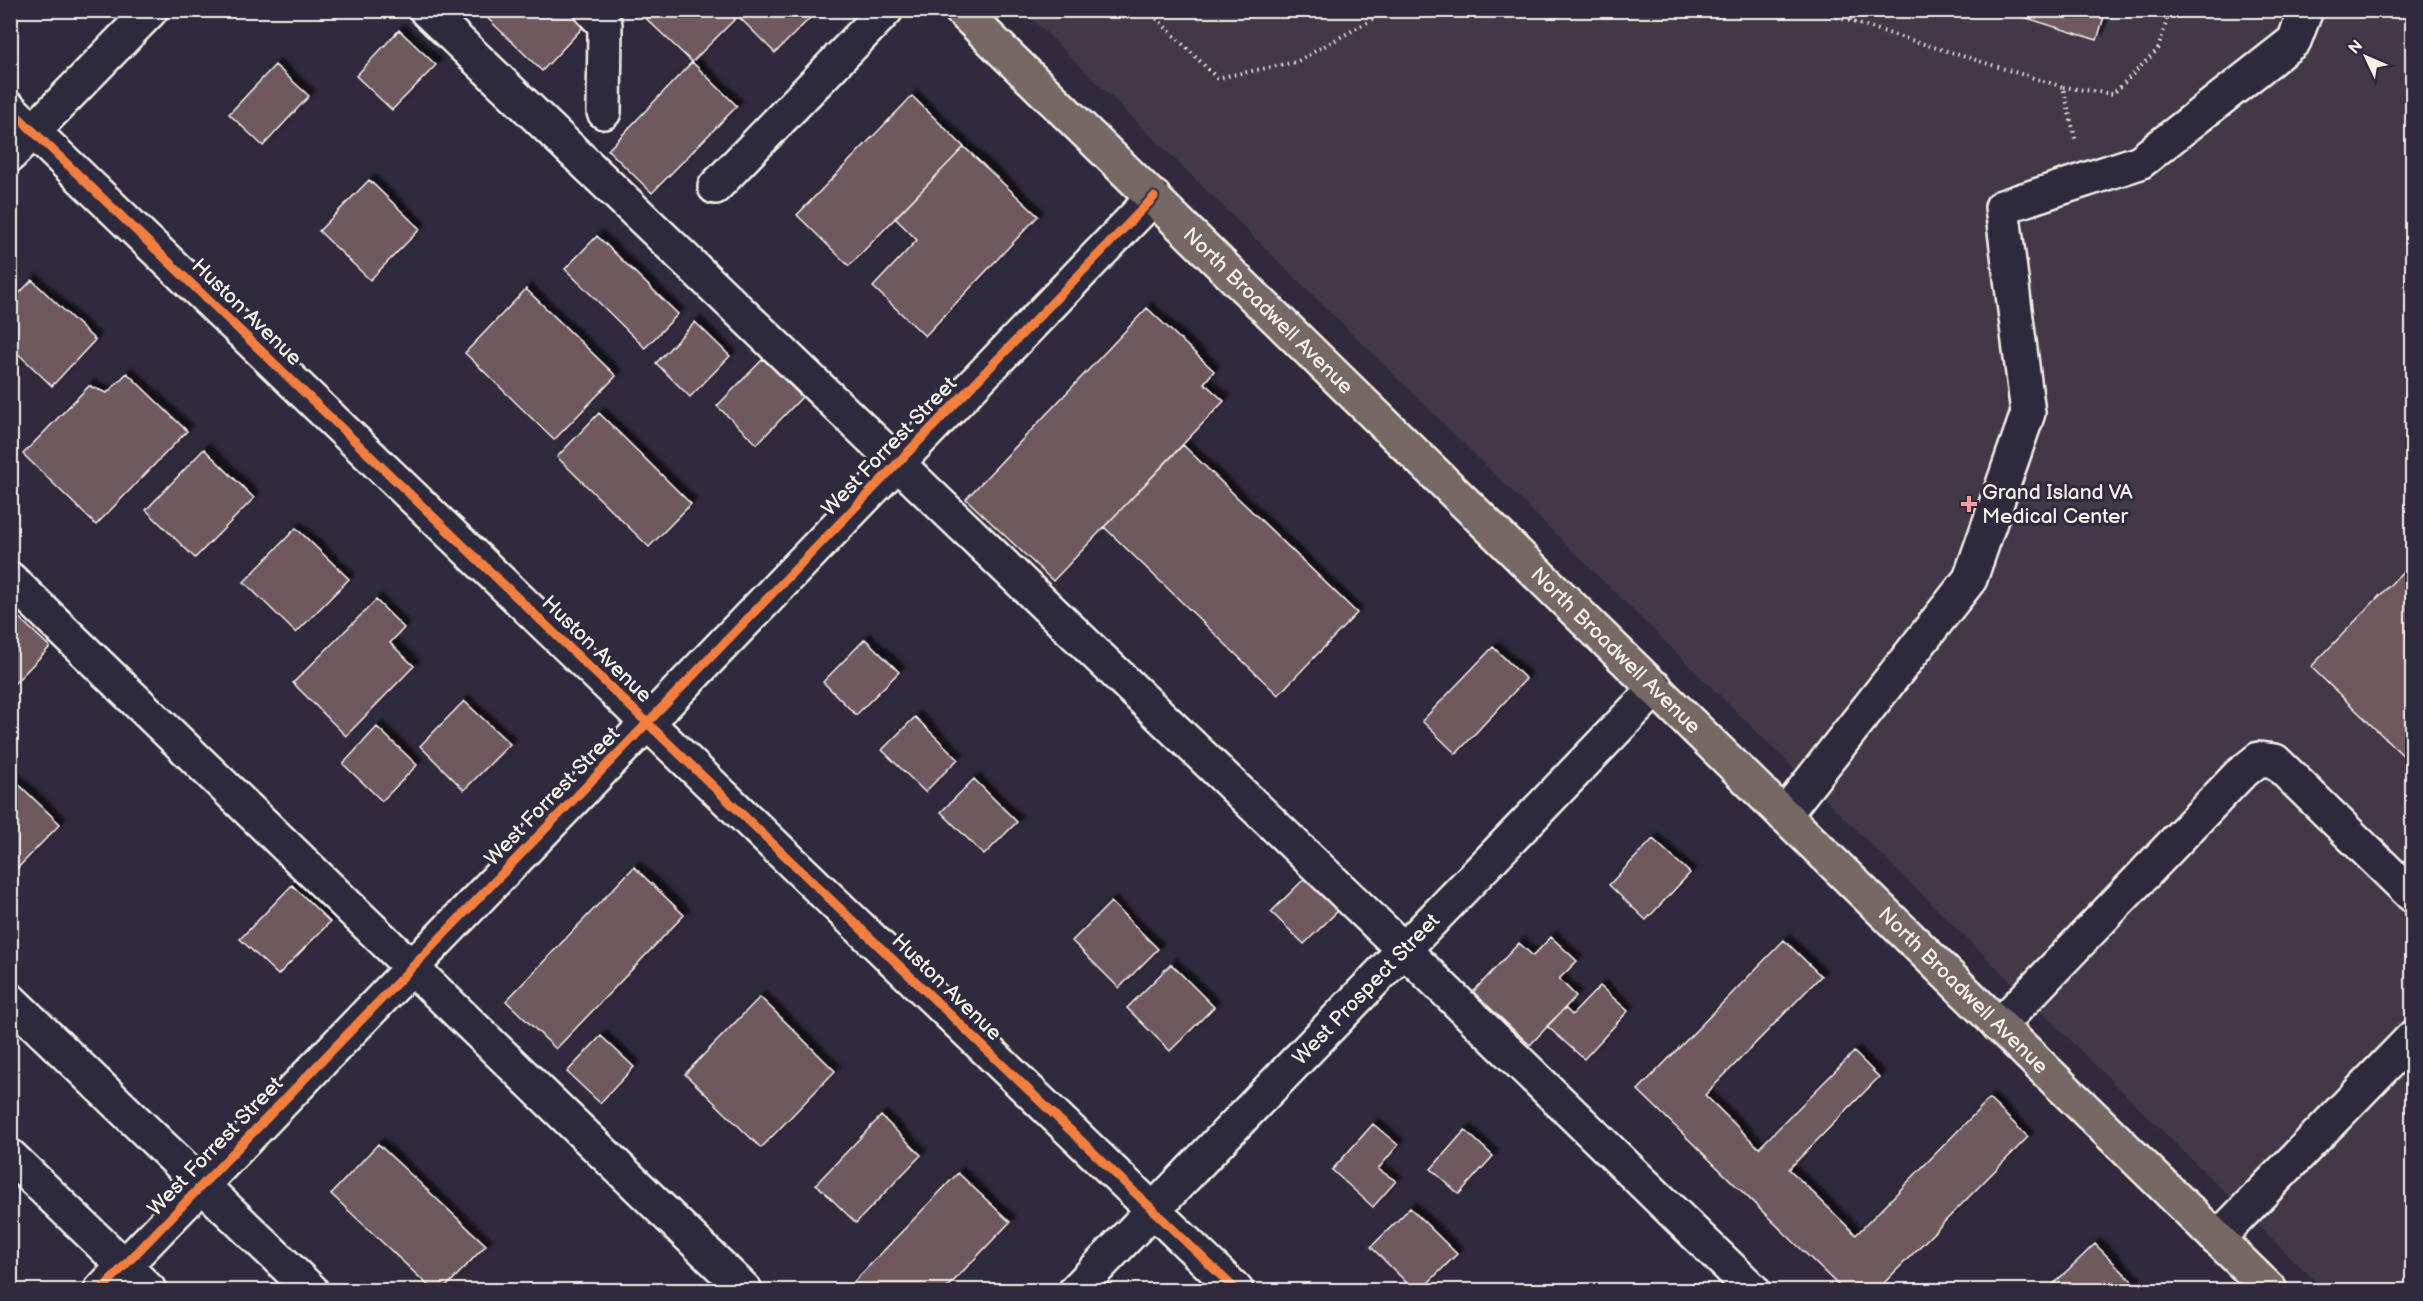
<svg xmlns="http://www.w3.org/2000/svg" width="2423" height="1301" viewBox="0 0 2423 1301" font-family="'Balsamiq Sans',sans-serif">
	<defs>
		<filter id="shadow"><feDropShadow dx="5.5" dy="-5.5" stdDeviation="1.5" flood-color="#0009"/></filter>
	</defs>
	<rect width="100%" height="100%" fill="#2f2a3d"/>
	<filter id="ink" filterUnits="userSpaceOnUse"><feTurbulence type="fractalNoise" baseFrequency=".0167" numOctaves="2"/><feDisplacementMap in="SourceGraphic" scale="12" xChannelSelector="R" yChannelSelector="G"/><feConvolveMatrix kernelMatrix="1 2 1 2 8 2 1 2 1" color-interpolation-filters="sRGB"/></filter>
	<g filter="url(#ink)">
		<path fill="#423847" d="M1024,11H2412V1290H2324Z"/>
		<path fill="#6f585f" stroke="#f4f1e8" stroke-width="1.5" filter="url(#shadow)" d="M479,10H573L587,23L542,71Z
			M637,10H744L692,62Z
			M744,10H814L816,12L775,53L738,16Z
			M2001,10H2106L2097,40Z
			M399,30L436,65L392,110L356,76Z
			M692,62L737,106L652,193L608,150Z
			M275,65L309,96L263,146L229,114Z
			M912,96L964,147L849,266L797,215Z
			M964,147L1038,216L925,336L873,287L917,240L895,218Z
			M369,180L420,229L370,280L319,231Z
			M597,236L678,314L645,348L565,269Z
			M32,280L95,340L52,386L10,346V303Z
			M526,289L616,376L554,440L465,353Z
			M1147,308L1214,371L1204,383L1224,401L1053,581L966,499Z
			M695,322L730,356L690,397L656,363Z
			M763,359L802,397L757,444L717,406Z
			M127,373L187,431L96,525L23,454L89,386L107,393Z
			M599,413L691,504L649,547L557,457Z
			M1183,445L1357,613L1278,695L1104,527Z
			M204,449L254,498L195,558L146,510Z
			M296,528L349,579L296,633L244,582Z
			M2412,562V764L2311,667Z
			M376,600L404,628L390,643L414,666L346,736L293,683Z
			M12,611L50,647L10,688V612Z
			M865,639L899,672L856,715L823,682Z
			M1493,647L1526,679L1456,754L1422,721Z
			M464,701L510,744L464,790L420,746Z
			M915,717L958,759L925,792L882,750Z
			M377,727L417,765L382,801L343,764Z
			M10,776L60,824L11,875L10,874Z
			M974,779L1017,822L984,855L941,812Z
			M1653,839L1690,873L1646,920L1609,885Z
			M634,867L684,915L556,1049L506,1001Z
			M1308,875L1341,908L1304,944L1271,912Z
			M292,885L330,922L278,975L240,939Z
			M1111,902L1158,949L1119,988L1072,941Z
			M1551,937L1577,961L1559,979L1576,996L1530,1045L1473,992L1519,943L1533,956Z
			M1784,940L1821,976L1705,1095L1759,1148L1854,1052L1879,1077L1789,1169L1856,1235L1989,1099L2028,1137L1877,1290H1843L1638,1090Z
			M1171,964L1214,1007L1170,1051L1127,1008Z
			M1600,986L1628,1011L1584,1059L1547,1026L1565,1008L1572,1015Z
			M760,997L835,1071L761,1148L685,1074Z
			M601,1036L634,1067L600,1103L567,1072Z
			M881,1116L921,1155L856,1223L816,1184Z
			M1373,1124L1398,1145L1378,1169L1396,1181L1373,1207L1332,1170Z
			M1465,1130L1493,1156L1459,1194L1431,1169Z
			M378,1144L486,1245L443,1290H433L331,1194Z
			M958,1173L1010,1222L945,1290H846Z
			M1410,1208L1457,1254L1421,1290H1414L1371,1247Z
			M2095,1244L2135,1284L2129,1290H2047Z"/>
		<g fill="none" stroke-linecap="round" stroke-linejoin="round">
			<g stroke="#f4f1e8" stroke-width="38">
				<g id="minor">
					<path d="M426,10L1404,950L1753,1290"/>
					<path d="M591,10L605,25L604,112"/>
					<path d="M10,109L1236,1290"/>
					<path d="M10,155L151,10"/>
					<path d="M715,187L886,10"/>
					<path d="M10,579L745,1290"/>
					<path d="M1784,815L1970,579L2028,413L2002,207L2140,162L2294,41L2306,10"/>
					<path d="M10,1000L311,1290"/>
					<path d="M1999,1026L2239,775L2259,759L2275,761L2412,895"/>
					<path d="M10,1156L149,1290"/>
					<path d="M2217,1239L2412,1038"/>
					<path d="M101,1290L1154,197"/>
					<path id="s1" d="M1076,1290L1656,688"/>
				</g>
			</g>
			<g stroke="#f4f1e8" stroke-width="38">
				<g id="major">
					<path id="s2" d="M961,10L2270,1290"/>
				</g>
			</g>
			<path stroke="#f4f1e8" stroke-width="4" stroke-dasharray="1.5 4.5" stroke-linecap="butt" d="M1148,10L1217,78L1296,62L1389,10
				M1814,10L2063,87L2076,142
				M1850,20L1852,10
				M2063,87L2113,94L2158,49L2170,10"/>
			<use href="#minor" stroke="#2f2a3d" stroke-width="33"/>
			<use href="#major" stroke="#776864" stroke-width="33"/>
			<g stroke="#2f2a3d" stroke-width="13">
				<path id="cycleway" d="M10,109L1236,1290
					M101,1290L1154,197"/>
			</g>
			<use href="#cycleway" stroke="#f27e40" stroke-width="9"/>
		</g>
	</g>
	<path fill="#ff9aa2" stroke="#2f2a3d" stroke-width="2" d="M1966 495h6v6h6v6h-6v6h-6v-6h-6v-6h6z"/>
	<g text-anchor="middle" stroke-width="6" stroke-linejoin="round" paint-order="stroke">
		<g font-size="21" fill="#f4f1e8" stroke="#2f2a3d">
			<text dy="7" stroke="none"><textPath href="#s2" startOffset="430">North Broadwell Avenue</textPath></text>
			<text transform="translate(247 312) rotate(44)" y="7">Huston Avenue</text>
			<text transform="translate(889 446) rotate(-46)" y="7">West Forrest Street</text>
			<text transform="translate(597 649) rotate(44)" y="7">Huston Avenue</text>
			<text dy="7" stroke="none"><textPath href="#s2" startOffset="916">North Broadwell Avenue</textPath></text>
			<text transform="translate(552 796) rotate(-46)" y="7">West Forrest Street</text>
			<text transform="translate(947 987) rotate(44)" y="7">Huston Avenue</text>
			<text dy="7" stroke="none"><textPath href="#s1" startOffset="418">West Prospect Street</textPath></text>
			<text dy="7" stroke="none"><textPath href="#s2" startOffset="1402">North Broadwell Avenue</textPath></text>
			<text transform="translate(215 1146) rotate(-46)" y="7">West Forrest Street</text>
		</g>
		<g font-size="21" fill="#f4f1e8" stroke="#2f2a3d" text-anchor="start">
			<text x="1982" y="499">Grand Island VA<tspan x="1982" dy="24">Medical Center</tspan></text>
		</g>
	</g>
	<rect width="2423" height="1301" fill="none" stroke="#2f2a3d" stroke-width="36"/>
	<rect x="18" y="18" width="2387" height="1265" fill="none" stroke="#f4f1e8" stroke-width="2" filter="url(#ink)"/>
	<g transform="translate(2366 57) rotate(314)" stroke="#2f2a3d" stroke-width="4.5" paint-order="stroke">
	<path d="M0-4.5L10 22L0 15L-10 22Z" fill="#f4f1e8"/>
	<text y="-9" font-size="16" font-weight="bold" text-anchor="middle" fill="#f4f1e8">N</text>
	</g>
</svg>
